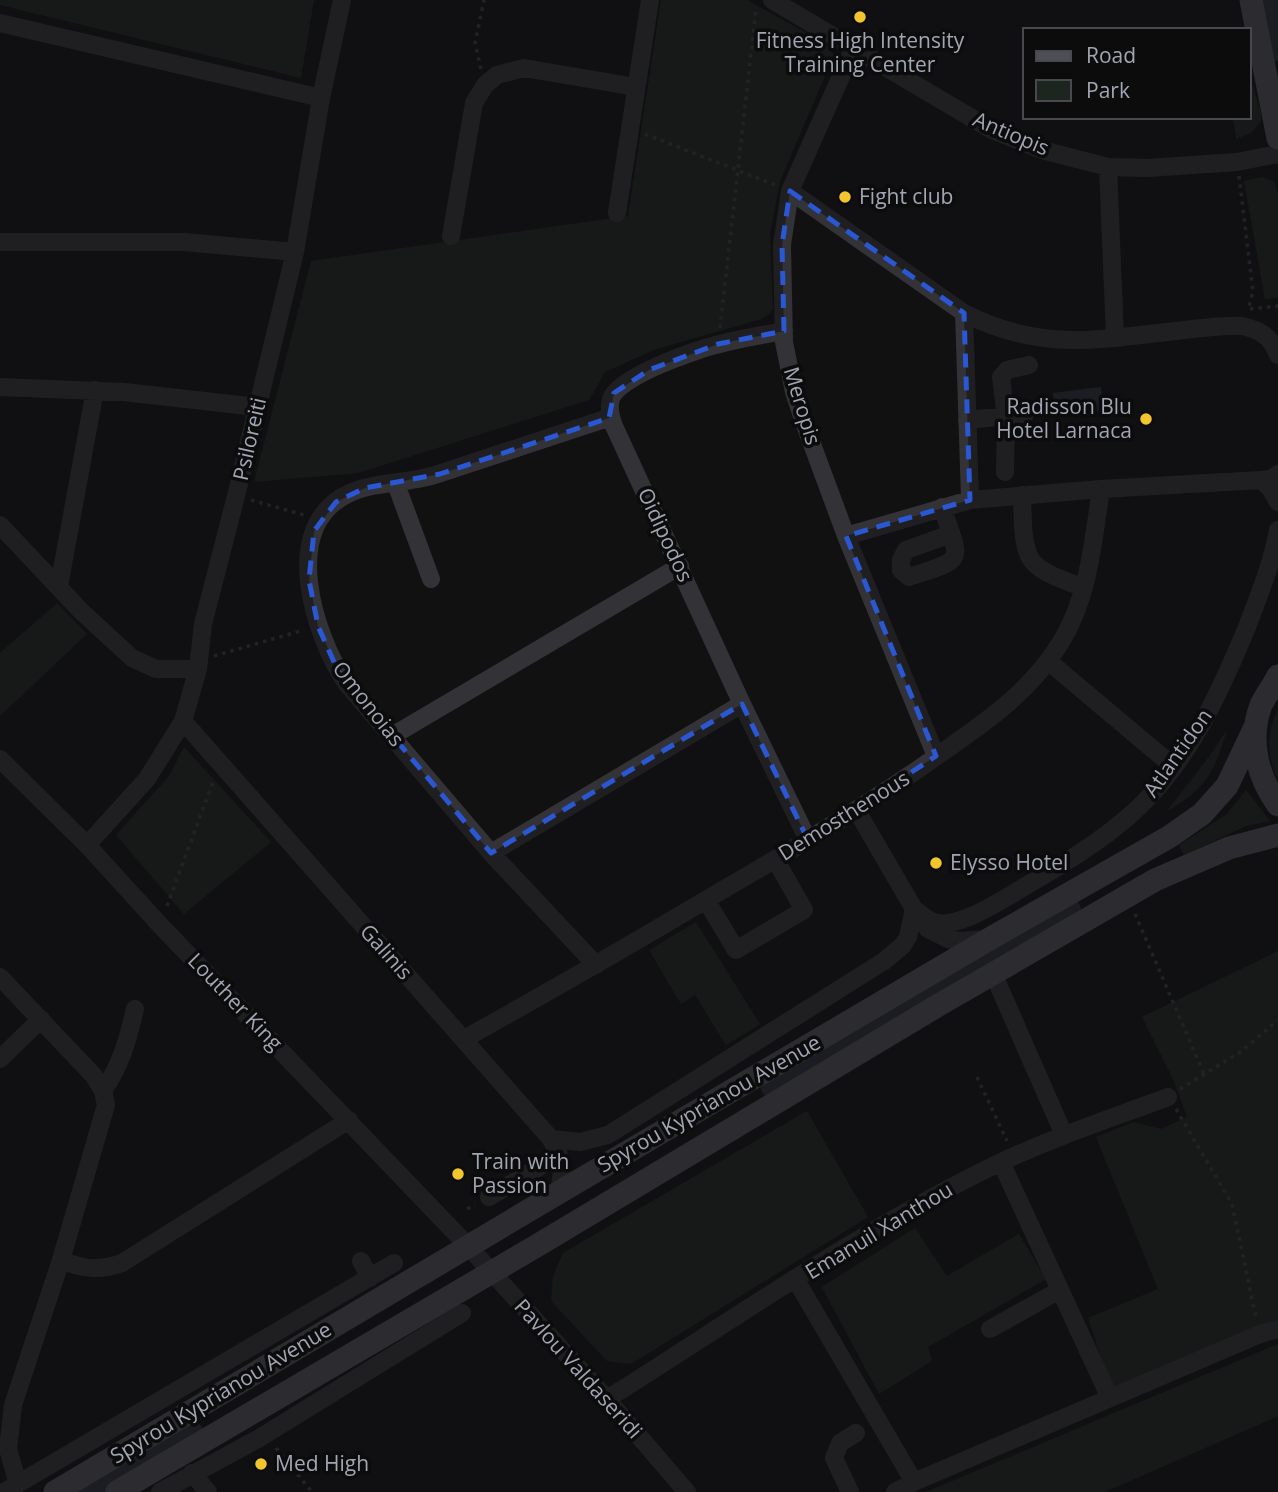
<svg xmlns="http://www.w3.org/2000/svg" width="1278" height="1492" viewBox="0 0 1278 1492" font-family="'Open Sans',sans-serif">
	<rect width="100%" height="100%" fill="#111112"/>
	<path fill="#1d251f" d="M0,0H314L301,78L0,5Z
		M661,0H747L828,45L834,55L780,181L770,234L773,310L762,319L656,349L605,372L589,400L358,473L254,482L311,261L628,216Z
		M1248,70L1261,113V121L1251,133L1236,139L1233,117H1248Z
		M1262,177L1275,182L1278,197V298L1265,299L1244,181Z
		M57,603L87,634L0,716V653Z
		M1278,710V780C1267,758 1266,732 1278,710Z
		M1227,730C1214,773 1206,789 1166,812L1208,758Z
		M184,747L271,842L184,914L116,835L169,776Z
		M1246,790L1270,821L1246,826L1184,855L1179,845L1227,814Z
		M696,922L760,1024L726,1045L695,995L681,1004L649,950Z
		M1278,951V1322L1112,1390L1088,1318L1158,1289L1096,1137L1134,1122L1161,1129L1187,1117L1173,1079L1142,1017Z
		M807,1111L868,1217L631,1364L607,1361L551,1301L553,1276L563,1253Z
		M915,1228L947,1276L1019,1234L1046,1279L928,1347L932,1361L879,1394L822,1287Z
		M1278,1344V1416L1105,1492H926Z"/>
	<path fill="#282e36" d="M1101,387L1103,410L1056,416L1053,393Z"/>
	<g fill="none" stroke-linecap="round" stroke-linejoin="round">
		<path stroke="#282e36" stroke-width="32" d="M1269,0L1278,45
			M776,1084L1065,911
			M91,1492L188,1435"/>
		<path stroke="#38393e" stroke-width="3.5" stroke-dasharray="3.5 5" stroke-linecap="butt" d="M481,69L475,43L484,0
			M645,134L775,185
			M1239,176L1253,292L1248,309
			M1250,309L1278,306
			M720,328L756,9
			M251,500L304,515
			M214,656L304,630
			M167,906L214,779
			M1135,914L1204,1074
			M977,1077L1007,1141
			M1180,1089L1242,1051L1278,1020
			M1176,1109L1232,1204L1256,1318
			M467,1209L475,1205
			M276,1448L312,1492"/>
		<path stroke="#323237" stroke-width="18" d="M772,0L992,130L1042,150L1108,167L1147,168L1237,162L1278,154
			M0,23L321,98
			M854,47L790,191L782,245L784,342L794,392L805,425L846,536L936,756
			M1108,167L1115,337
			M790,191L964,313C1042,353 1100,339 1184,330C1203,328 1223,325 1242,326C1261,330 1271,337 1278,355
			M617,213L650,0
			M451,236L474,103L485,85L497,75L524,68L636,87
			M0,242H184L295,252
			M964,313L970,500
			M784,331C763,335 741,338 720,344C697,349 617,377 611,399C608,408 611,418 614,426L742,704L808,840
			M0,387L124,392L257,407
			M967,420L1025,414
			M1005,472L1006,418L1001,377L1007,370L1029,365
			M1261,480L1270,488L1278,502
			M396,484L431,579
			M1022,495C1023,513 1021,549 1033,562C1044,575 1068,581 1083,588
			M942,507C961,564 967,558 909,577L901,570V560L906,550L951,534
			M0,525L81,611L132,658L156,669H198
			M846,536L970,500L1101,489L1261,480L1271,479L1278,474
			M59,586L95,390
			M1048,661L1174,767
			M183,721L551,1139C562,1160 565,1170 558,1193
			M392,736L680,566
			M0,759L87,845L160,925L468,1246L607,1399L687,1492
			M857,811L914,909L928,929L948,939L960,941L987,939
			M87,845L147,779L183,721L198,669L203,624L236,496L295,252L321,98L342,0
			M491,853L742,704
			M706,900L736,950L804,910L775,859
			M914,909C919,913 925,918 931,921C954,932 1000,901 1019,890C1060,866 1103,841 1138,808C1190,759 1220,692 1247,627C1259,595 1272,564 1278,530
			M596,965L491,853L346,683C314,635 278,525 350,493C377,481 409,484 438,474C496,455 553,436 611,417
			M993,973L1064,1135
			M0,977L94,1076L103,1091L106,1105L61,1260L13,1405L8,1449L18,1484
			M464,1039C552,990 639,940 726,888C792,850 857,811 920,768C973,730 1026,699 1061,642C1089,597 1093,541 1101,489
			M0,1059L41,1019
			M103,1091C121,1065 128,1039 135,1009
			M551,1139L580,1142L608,1135L884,961L903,945L908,937L914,909
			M1001,1162L1110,1398
			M489,1197L559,1155
			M61,1260C83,1269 99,1271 122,1263L349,1120
			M361,1261L370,1278
			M796,1280L914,1482
			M990,1329L1060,1290
			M607,1399C736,1318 862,1229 999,1163C1054,1137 1112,1118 1168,1097
			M192,1473L208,1492
			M4,1492L394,1263
			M160,1492L256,1440L462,1313
			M850,1492L834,1458L840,1443L856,1433
			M895,1492L914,1482L1260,1334L1278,1329"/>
		<path stroke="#4e4f56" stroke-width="23" d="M1251,0L1278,138
			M1278,676C1273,686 1266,695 1261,705C1248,739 1257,776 1278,805
			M55,1492L558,1193L991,938L1169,837L1202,814L1227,786L1255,727
			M117,1492L538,1245L937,1006L1155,880L1229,848L1278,835"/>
	</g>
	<path d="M0 0H1278V1492H0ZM790,191L964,313L970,500L846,536L936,756L808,840L742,704L491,853L338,671L318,626L309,580L314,531L336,502L365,488L440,474L609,418L614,393L649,370L718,344L784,331L782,245Z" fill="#111112" fill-opacity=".55" fill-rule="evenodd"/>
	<path fill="none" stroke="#2a57d4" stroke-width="5" stroke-dasharray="14 9" stroke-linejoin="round" d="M790,191L964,313L970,500L846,536L936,756L808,840L742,704L491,853L338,671L318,626L309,580L314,531L336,502L365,488L440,474L609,418L614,393L649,370L718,344L784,331L782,245Z"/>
	<g fill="#f1c52b" stroke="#0c0c0d" stroke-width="2.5">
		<circle cx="860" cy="17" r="7"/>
		<circle cx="845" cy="197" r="7"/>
		<circle cx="1146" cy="419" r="7"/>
		<circle cx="936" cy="863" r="7"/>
		<circle cx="458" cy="1174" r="7"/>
		<circle cx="261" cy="1464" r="7"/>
	</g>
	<g text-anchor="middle" stroke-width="7" stroke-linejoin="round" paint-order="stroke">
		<g font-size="21" fill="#a2a5b3" stroke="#0c0c0d" text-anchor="start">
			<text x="860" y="48" text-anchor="middle">Fitness High Intensity<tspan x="860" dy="24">Training Center</tspan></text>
			<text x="859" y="204">Fight club</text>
			<text x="1132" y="414" text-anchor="end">Radisson Blu<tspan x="1132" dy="24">Hotel Larnaca</tspan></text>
			<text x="950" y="870">Elysso Hotel</text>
			<text x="472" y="1169">Train with<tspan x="472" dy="24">Passion</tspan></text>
			<text x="275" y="1471">Med High</text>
		</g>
		<g font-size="21" fill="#a2a5b3" stroke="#0c0c0d">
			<text transform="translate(1011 134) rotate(23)" y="7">Antiopis</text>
			<text transform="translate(802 406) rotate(73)" y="7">Meropis</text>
			<text transform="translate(250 439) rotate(-77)" y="7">Psiloreiti</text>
			<text transform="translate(665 535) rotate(65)" y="7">Oidipodos</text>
			<text transform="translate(368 704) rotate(52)" y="7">Omonoias</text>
			<text transform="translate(1178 753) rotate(-55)" y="7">Atlantidon</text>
			<text transform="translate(844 816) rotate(-32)" y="7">Demosthenous</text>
			<text transform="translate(386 952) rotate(48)" y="7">Galinis</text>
			<text transform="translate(235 1002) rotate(46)" y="7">Louther King</text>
			<text transform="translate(709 1104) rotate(-30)" y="7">Spyrou Kyprianou Avenue</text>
			<text transform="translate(879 1231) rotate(-31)" y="7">Emanuil Xanthou</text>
			<text transform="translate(578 1369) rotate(48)" y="7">Pavlou Valdaseridi</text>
			<text transform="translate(221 1393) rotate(-31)" y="7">Spyrou Kyprianou Avenue</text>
		</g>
	</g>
	<rect x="1023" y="28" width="228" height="91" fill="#0c0c0d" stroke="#48494f" stroke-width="2"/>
	<rect x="1036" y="51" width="35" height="10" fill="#4e4f56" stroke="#48494f" stroke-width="2"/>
	<text x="1086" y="63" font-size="21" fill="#a2a5b3">Road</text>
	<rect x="1036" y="80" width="35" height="21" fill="#1d251f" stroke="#48494f" stroke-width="2"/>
	<text x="1086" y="98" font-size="21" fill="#a2a5b3">Park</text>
</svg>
